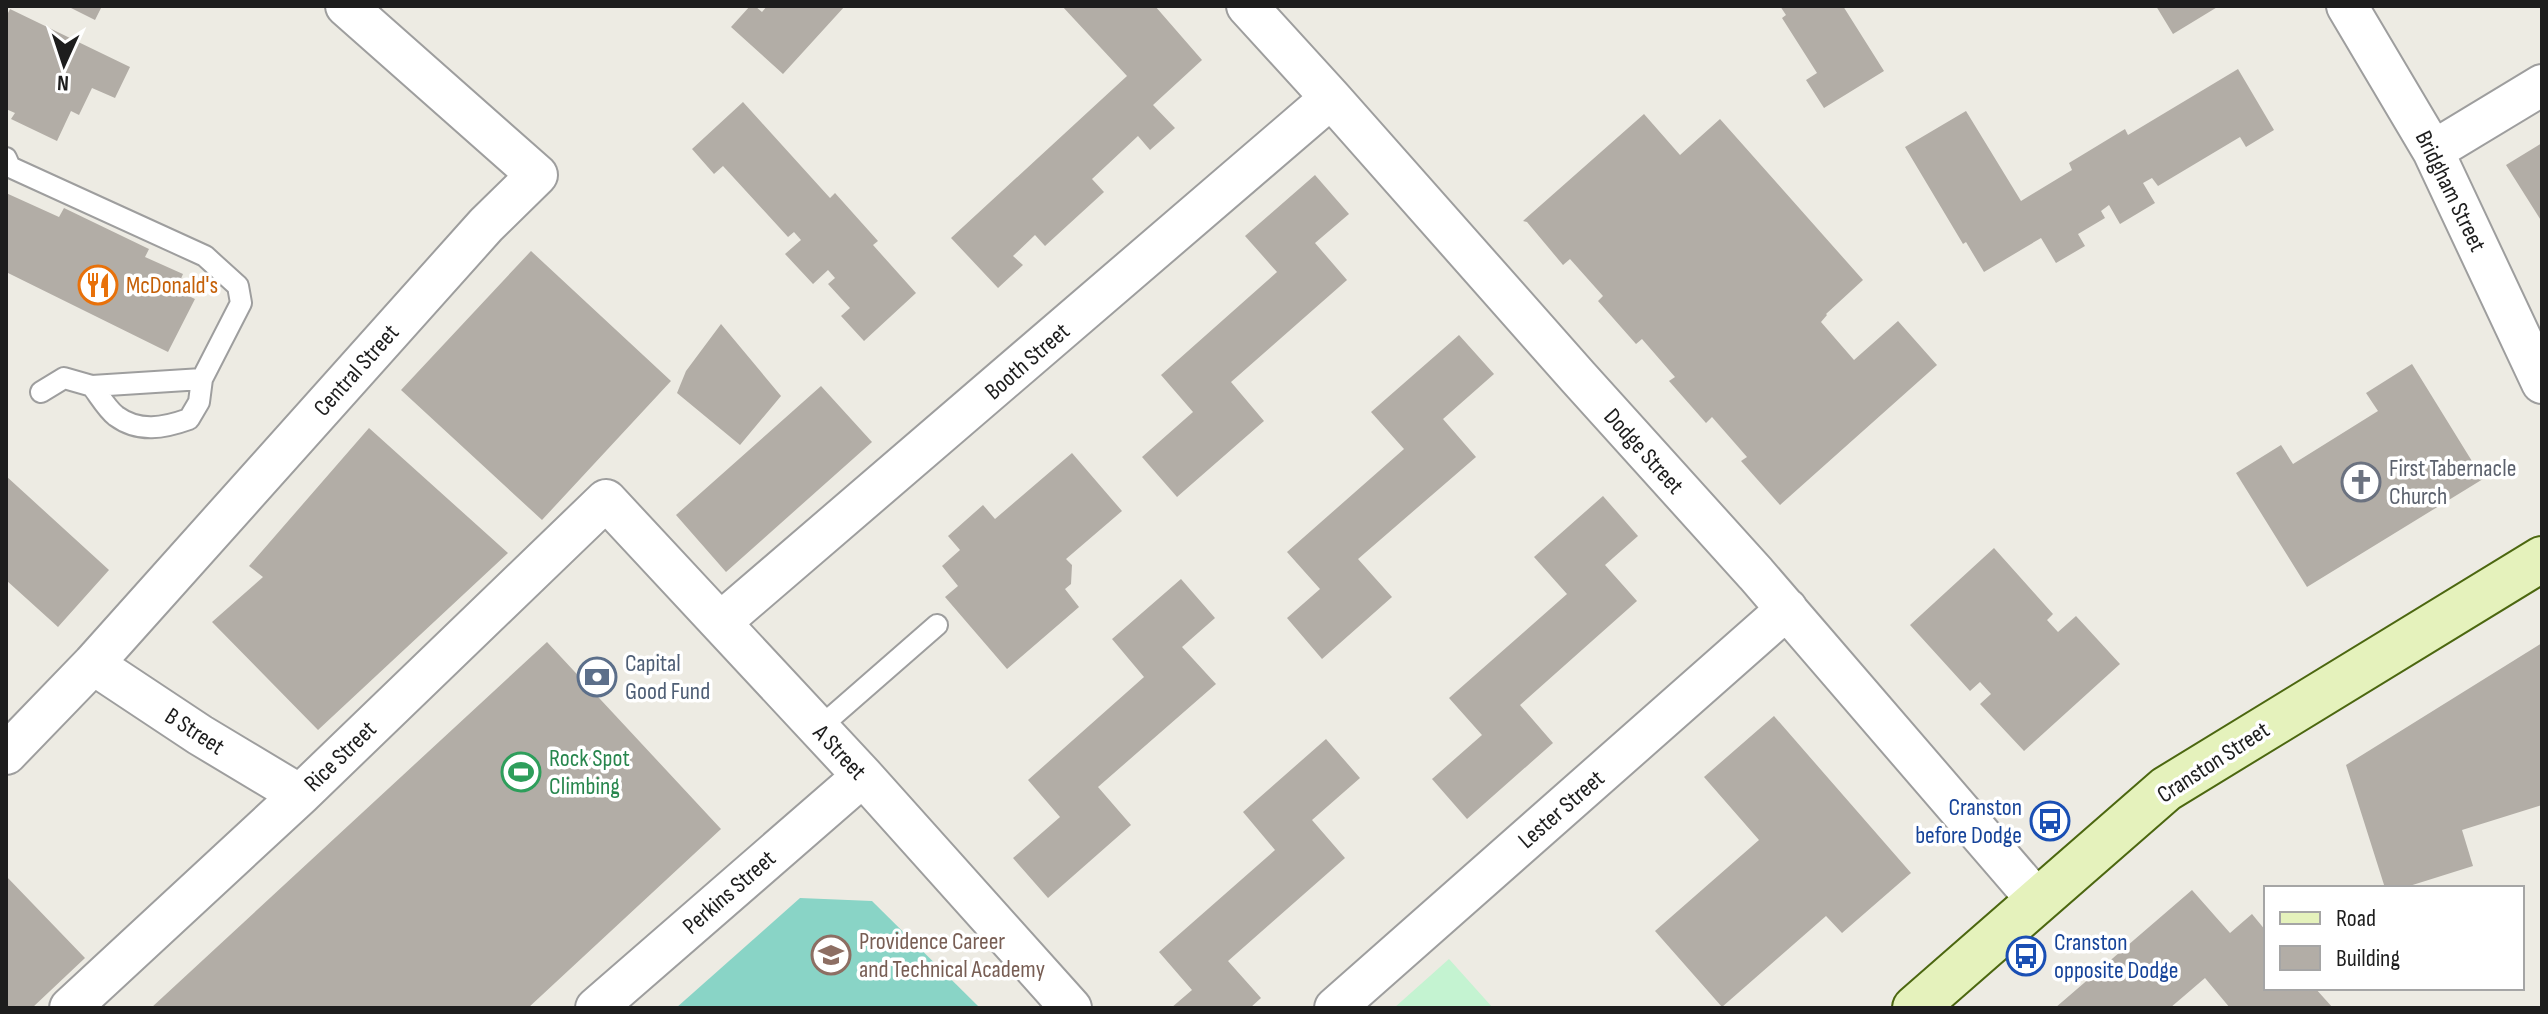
<svg xmlns="http://www.w3.org/2000/svg" width="2548" height="1014" viewBox="0 0 2548 1014" font-family="'Sofia Sans Condensed',sans-serif">
	<rect width="100%" height="100%" fill="#edebe3"/>
	<path fill="#c4f3d1" d="M1449,959L1493,1008H1394Z"/>
	<path fill="#89d4c6" d="M800,898L872,901L980,1008H676Z"/>
	<path fill="#b2ada6" d="M67,6H102L95,20Z
		M750,6H755L762,12L767,6H845L783,74L731,27Z
		M1062,6H1155L1202,60L1153,105L1175,128L1150,150L1138,136L1092,179L1104,192L1045,246L1035,235L1013,256L1023,265L998,288L951,238L1127,76Z
		M1780,6H1843L1884,71L1824,108L1806,80L1817,73L1782,18L1786,15Z
		M2156,6H2219L2173,34Z
		M10,9L130,67L115,98L92,88L79,115L71,111L57,141L11,119L15,113L6,109V17Z
		M2238,69L2274,130L2246,147L2240,137L2158,186L2152,178L2143,183L2155,203L2120,224L2109,205L2101,211L2105,218L2078,234L2085,246L2056,263L2041,238L1984,272L1966,242L1963,244L1905,147L1966,111L2021,201L2072,170L2069,163L2125,129L2128,135Z
		M743,102L830,198L835,193L878,241L873,245L916,293L864,341L841,316L850,308L828,284L835,278L828,270L813,284L785,254L801,240L794,232L788,237L723,166L714,174L692,149Z
		M1644,114L1680,155L1720,119L1863,280L1826,314L1827,315L1821,322L1854,360L1898,321L1937,365L1780,505L1741,461L1747,457L1712,417L1706,423L1669,381L1675,377L1642,339L1636,344L1598,301L1603,296L1570,259L1563,265L1527,222L1523,221Z
		M2542,143V222L2506,165Z
		M1315,175L1349,214L1315,243L1347,280L1231,382L1264,421L1177,497L1142,457L1193,412L1161,375L1277,272L1245,236Z
		M6,193L59,217L64,208L149,249L145,257L183,274L176,290L195,299L168,352L6,272Z
		M531,251L671,381L542,520L401,390Z
		M721,324L781,396L740,445L677,393L686,371Z
		M1459,335L1494,374L1443,419L1476,457L1358,559L1392,597L1322,659L1287,618L1320,589L1287,552L1404,449L1371,412Z
		M2412,364L2483,479L2307,587L2236,473L2281,445L2293,464L2378,411L2366,393Z
		M821,386L872,442L726,572L676,515Z
		M369,428L508,553L318,730L212,622L263,577L249,566Z
		M1072,453L1122,511L1066,559L1072,565L1071,584L1065,589L1079,607L1007,669L945,597L958,586L942,566L960,550L948,536L983,505L995,519Z
		M6,476L109,570L58,627L6,580Z
		M1603,496L1638,536L1605,565L1637,601L1520,705L1553,743L1467,819L1432,779L1482,735L1449,698L1567,594L1534,557Z
		M1994,548L2053,614L2047,620L2058,632L2076,616L2120,664L2024,751L1980,704L1991,694L1980,682L1970,691L1910,625Z
		M1181,579L1215,618L1182,647L1216,684L1098,787L1131,825L1048,898L1013,858L1060,817L1028,780L1144,677L1112,639Z
		M547,642L721,829L528,1008H151Z
		M2542,643V805L2462,830L2473,866L2403,888H2385L2346,765Z
		M1774,716L1911,873L1842,933L1826,916L1722,1007L1655,931L1759,840L1704,777Z
		M1326,739L1360,778L1312,820L1345,858L1228,961L1261,998L1250,1008H1171L1192,990L1159,952L1275,850L1243,812Z
		M6,876L85,958L32,1008H6Z
		M2192,890L2230,933L2252,914L2266,931V988H2315L2333,1008H2230L2205,978L2170,1008H2055Z"/>
	<g fill="none" stroke-linecap="round" stroke-linejoin="round">
		<g stroke="#9e9e9e" stroke-width="24">
			<path id="lane" d="M6,158L10,167L205,256L238,286L241,303L202,379L199,402L189,419C164,428 139,433 116,416C107,409 99,395 92,386
				M41,392L64,378L92,386L202,379
				M819,728L937,625"/>
		</g>
		<g stroke="#9e9e9e" stroke-width="44">
			<path id="street" d="M1247,6L1331,98L1578,377L1756,574L2037,900
				M2347,6L2433,151L2542,383
				M2433,151L2542,85
				M721,622L1331,98
				M93,664L200,735L300,795
				M6,754L93,664L486,225L537,175L346,6
				M70,1008L300,795L606,500L863,776L1071,1008
				M596,1008L863,776
				M1335,1008L1787,609"/>
		</g>
		<g stroke="#4c6710" stroke-width="48">
			<path id="secondary" d="M1915,1008L2166,789L2542,559"/>
		</g>
		<use href="#lane" stroke="#fff" stroke-width="20"/>
		<use href="#street" stroke="#fff" stroke-width="40"/>
		<use href="#secondary" stroke="#e5f2bc" stroke-width="44"/>
	</g>
	<defs>
		<g id="restaurant-ring" transform="scale(2)"><circle r="9.5" fill="#fff" stroke="#e8710a" stroke-width="1.5"/><path d="M-5-6h1v4h1v-4h1v4h1v-4h1v5L-1.5 .5V6h-2V.5L-5-1ZM5-6V6H3V1.5H1.5Q1.5-4 5-6Z" fill="#e8710a"/></g>
		<g id="church-ring" transform="scale(2)"><circle r="9.5" fill="#fff" stroke="#6b7280" stroke-width="1.5"/><path d="M-1.2-6h2.4v3.5h3.3v2.4h-3.3V6h-2.4V-.1h-3.3v-2.4h3.3Z" fill="#6b7280"/></g>
		<g id="bank-ring" transform="scale(2)"><circle r="9.5" fill="#fff" stroke="#5c6f8a" stroke-width="1.5"/><path d="M-6-4H6V4H-6ZM0-2.3a2.3 2.3 0 1 0 0 4.6a2.3 2.3 0 1 0 0-4.6Z" fill="#5c6f8a"/></g>
		<g id="stadium-ring" transform="scale(2)"><circle r="9.5" fill="#fff" stroke="#2e9e5b" stroke-width="1.5"/><path d="M0-5a6.5 5 0 1 0 0 10a6.5 5 0 1 0 0-10ZM-3.5-1.8h7v3.6h-7Z" fill="#2e9e5b"/></g>
		<g id="bus-ring" transform="scale(2)"><circle r="9.5" fill="#fff" stroke="#1a4fb4" stroke-width="1.5"/><path d="M-5-6H5V4H4V6H2V4H-2V6H-4V4H-5ZM-3.5-4V0h7V-4ZM-3.5 1.2v1.5H-2V1.2ZM2 1.2v1.5H3.5V1.2Z" fill="#1a4fb4"/></g>
		<g id="school-ring" transform="scale(2)"><circle r="9.5" fill="#fff" stroke="#8d6e63" stroke-width="1.5"/><path d="M0-5L7-2L0 1L-7-2ZM-4 1L0 2.5L4 1V4Q0 6-4 4Z" fill="#8d6e63"/></g>
	</defs>
	<g fill-rule="evenodd">
		<use href="#restaurant-ring" x="98" y="285"/>
		<use href="#church-ring" x="2361" y="482"/>
		<use href="#bank-ring" x="597" y="677"/>
		<use href="#stadium-ring" x="521" y="772"/>
		<use href="#bus-ring" x="2050" y="821"/>
		<use href="#school-ring" x="831" y="955"/>
		<use href="#bus-ring" x="2026" y="956"/>
	</g>
	<g text-anchor="middle" stroke-width="7" stroke-linejoin="round" paint-order="stroke">
		<g font-size="24" fill="#1d1d1d" stroke="#fff">
			<text transform="translate(2451 191) rotate(64)" y="8">Bridgham Street</text>
			<text transform="translate(1027 361) rotate(-41)" y="8">Booth Street</text>
			<text transform="translate(356 370) rotate(-48)" y="8">Central Street</text>
			<text transform="translate(1644 451) rotate(48)" y="8">Dodge Street</text>
			<text transform="translate(195 731) rotate(33)" y="8">B Street</text>
			<text transform="translate(840 752) rotate(47)" y="8">A Street</text>
			<text transform="translate(340 756) rotate(-44)" y="8">Rice Street</text>
			<text transform="translate(2213 762) rotate(-33)" y="8">Cranston Street</text>
			<text transform="translate(1561 809) rotate(-41)" y="8">Lester Street</text>
			<text transform="translate(729 892) rotate(-41)" y="8">Perkins Street</text>
		</g>
		<g font-size="24" fill="#c56008" stroke="#fff" text-anchor="start">
			<text x="126" y="293">McDonald's</text>
		</g>
		<g font-size="24" fill="#5b616d" stroke="#fff" text-anchor="start">
			<text x="2389" y="476">First Tabernacle<tspan x="2389" dy="28">Church</tspan></text>
		</g>
		<g font-size="24" fill="#4e5e75" stroke="#fff" text-anchor="start">
			<text x="625" y="671">Capital<tspan x="625" dy="28">Good Fund</tspan></text>
		</g>
		<g font-size="24" fill="#27864d" stroke="#fff" text-anchor="start">
			<text x="549" y="766">Rock Spot<tspan x="549" dy="28">Climbing</tspan></text>
		</g>
		<g font-size="24" fill="#164399" stroke="#fff" text-anchor="end">
			<text x="2022" y="815">Cranston<tspan x="2022" dy="28">before Dodge</tspan></text>
			<text x="2054" y="950" text-anchor="start">Cranston<tspan x="2054" dy="28">opposite Dodge</tspan></text>
		</g>
		<g font-size="24" fill="#785e54" stroke="#fff" text-anchor="start">
			<text x="859" y="949">Providence Career<tspan x="859" dy="28">and Technical Academy</tspan></text>
		</g>
	</g>
	<rect width="2548" height="1014" fill="none" stroke="#1d1d1d" stroke-width="16"/>
	<rect x="2264" y="886" width="260" height="104" fill="#ffffff" stroke="#a5a5a5" stroke-width="2"/>
	<rect x="2280" y="912" width="40" height="12" fill="#e5f2bc" stroke="#a5a5a5" stroke-width="2"/>
	<text x="2336" y="926" font-size="24" fill="#1d1d1d">Road</text>
	<rect x="2280" y="946" width="40" height="24" fill="#b2ada6" stroke="#a5a5a5" stroke-width="2"/>
	<text x="2336" y="966" font-size="24" fill="#1d1d1d">Building</text>
	<g transform="translate(64 64) rotate(183)" stroke="#ffffff" stroke-width="6" paint-order="stroke">
	<path d="M0-6L14 30L0 20L-14 30Z" fill="#1d1d1d"/>
	<text y="-12" font-size="22" font-weight="bold" text-anchor="middle" fill="#1d1d1d">N</text>
	</g>
</svg>
